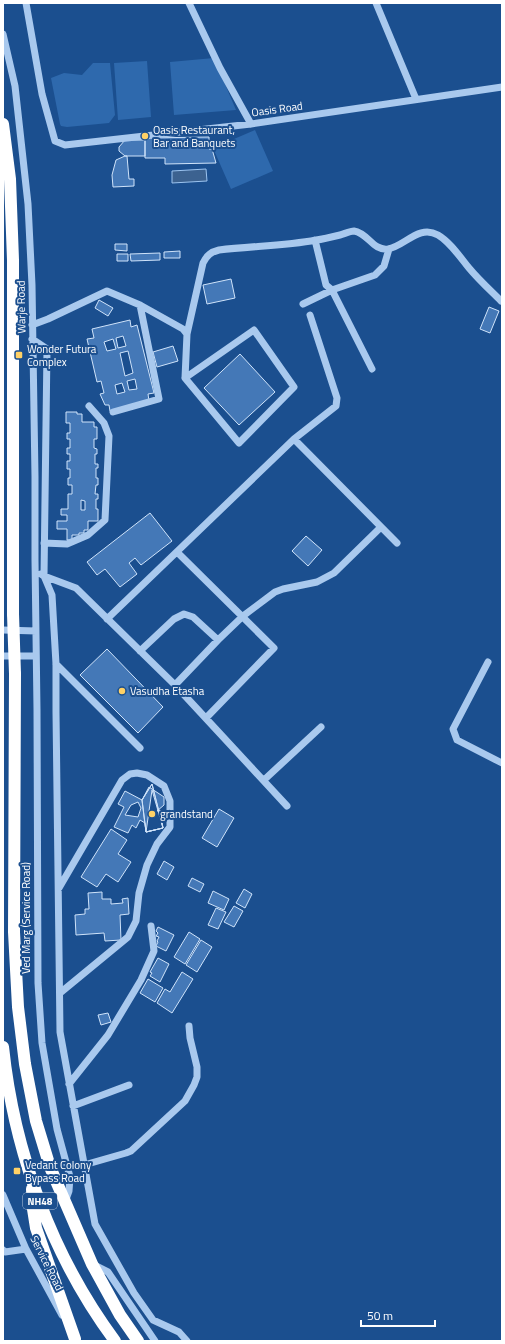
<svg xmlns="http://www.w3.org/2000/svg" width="505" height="1344" viewBox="0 0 505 1344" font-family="'Titillium Web',sans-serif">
	<rect width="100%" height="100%" fill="#1b4f8f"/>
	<path fill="#2e69ad" d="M214,58L236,110L174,115L170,62Z
		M147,61L151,117L118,120L114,63Z
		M93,63H110L115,115L109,123L67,127L61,126L60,124L51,78L64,73L82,75Z
		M255,130L273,171L231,189L213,148Z"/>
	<path fill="#3c6290" stroke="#9cc4f0" d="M206,169L207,181L172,183V171Z"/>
	<path fill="#4478b7" stroke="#cfe3fa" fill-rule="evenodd" d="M209,137V149H212L216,163L165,164V158H145V138Z
		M125,140H145V156H125L119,151V147Z
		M125,156H127L129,179H134V186L113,187L112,175L116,160Z
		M115,244H127V251L115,250Z
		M180,251V258H164V252Z
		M160,253V260L131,261L130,254Z
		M117,254H128V261H117Z
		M231,279L235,298L207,304L203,285Z
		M99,300L113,308L108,316L95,308Z
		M489,307L499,311L490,333L480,329Z
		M130,320L131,327L137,325L154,393L148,394L149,401L110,411L109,405H105L100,394L104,393L101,381L97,382L87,339L94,338L92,329ZM123,336L126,346L118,348L116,338ZM113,339L116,349L107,351L104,342ZM128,351L133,373L125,376L120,353ZM135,379L137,389L129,390L127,381ZM122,383L125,392L117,394L115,385Z
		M173,346L178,361L157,367L153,352Z
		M240,354L275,392L239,425L204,388Z
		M66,412H77V414H82V422H94V427H97V439H94V448L97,449V454H95V464H98V468H96V478H98V485H96L95,494H98V499H96V509H98V521H88V530H84V533H79V535H72V540H67V529H57V521H67V515H61V509H68V494H72V485H68V478H70V469H67V461H70V454H67V448H70V439H67V433H70V423H66ZM81,500L85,501V510H81Z
		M150,513L172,541L141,565L135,558L129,563L137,574L120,587L105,569L97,575L87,562Z
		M306,536L322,550L308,566L292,551Z
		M107,649L163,707L138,733L80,675Z
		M152,784L163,828L146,832L142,800Z
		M152,784L163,828L146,832L142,800Z
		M149,787L164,797V805L157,811L160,810L163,828L146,832L145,823L140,820L136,828L132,825L128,833L114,827L124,807L118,804L125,791L142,800Z
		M152,790L163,828L146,832Z
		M138,802L141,808L138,817L125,815L131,805Z
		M219,809L234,818L217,847L202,838Z
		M111,829L127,840L118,854L131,862L118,882L106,874L97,887L81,877Z
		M164,861L174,867L167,880L157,874Z
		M192,878L204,884L200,892L188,886Z
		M244,889L252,894L245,908L236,903Z
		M213,891L229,899L224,910L208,903Z
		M102,892V899H111V904L123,903L122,899L128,898L129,914L120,915L121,940L105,941L104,933L76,935L75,915L85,914V909H89L88,893Z
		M234,906L243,911L234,927L224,922Z
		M216,908L226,912L218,929L208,925Z
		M158,927L174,935L166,951L156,946L158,942L157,941L159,937L156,936L158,933L156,931Z
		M189,932L200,939L185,964L174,957Z
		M201,940L212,947L197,972L186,965Z
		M158,958L169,964L160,982L150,976L152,973L150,972Z
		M182,972L193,979L172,1013L157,1003L165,989L170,992Z
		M148,979L163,988L155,1002L140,993Z
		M108,1013L111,1022L101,1025L98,1015Z"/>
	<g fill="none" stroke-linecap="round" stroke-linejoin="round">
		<path stroke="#a9c9ee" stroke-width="7" d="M26,3L42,94L55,141L65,145L251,124L502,87
			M189,3L220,68L251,124
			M376,3L416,99
			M3,34L15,86L28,204L32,285L35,477V560L37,709L38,983L42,1043L57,1129L70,1177L69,1191L65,1202
			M315,240L326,285L332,290L372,369
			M303,304L332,290L375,275L384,266L389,249
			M32,325L48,319L107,291L140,305L183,329L187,334L185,378L239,443L294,387L254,330L185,378
			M187,334L203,263C207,255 211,252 219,250C251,246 285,246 316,240C324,239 332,237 340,235C344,234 350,231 354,231C368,233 373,251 388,249C405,246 419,224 438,235C450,242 460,257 469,268C479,280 490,290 501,301
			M32,339L47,349L44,576L41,574
			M113,412L159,399L140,305
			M294,439L397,543
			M44,543L67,544L88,535L105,520L109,436L104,423L89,406
			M177,552L274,648L206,718
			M44,576L52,595L56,664V712L60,1032L95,1224L134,1293L153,1320L179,1332L187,1341
			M44,576L76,588L175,685L287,806
			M107,619L294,439L336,406L337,398L310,315
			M3,630L36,631
			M140,651L174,619L184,614L193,617L218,640
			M3,656H36
			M488,662L453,729L457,740L502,763
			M56,664L140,748
			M175,685L218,640L243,616L275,592L283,589L317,582L334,573L381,527
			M264,780L321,727
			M59,888L122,780L130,774L137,773L147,775L164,786L170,801V827L157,844L147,865L139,893L136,921L128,937L60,993
			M69,1084L108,1035L141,980L154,951L151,926
			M73,1106L129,1085
			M84,1165L126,1153L131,1151L185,1101L194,1085L197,1077V1067L190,1038L189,1026
			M3,1195L26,1249L62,1315
			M3,1250L5,1252L26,1249
			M94,1265L108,1272L155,1341"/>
		<path stroke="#fff" stroke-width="12" d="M3,124L10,179L13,260V614
			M15,674L14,932L18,1007L25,1064L36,1121L50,1167L92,1264L120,1315L138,1341
			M3,1047C14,1152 52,1256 115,1341
			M32,1189L33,1209L36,1228L75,1339"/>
		<path stroke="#fff" stroke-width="12" d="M13,614L15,674"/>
	</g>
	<g fill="#ffd166" stroke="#1b4f8f" stroke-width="1.5">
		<circle cx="145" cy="136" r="4"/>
		<rect x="15" y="351" width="8" height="8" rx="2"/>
		<circle cx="122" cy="691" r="4"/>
		<circle cx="152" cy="814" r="4"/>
		<rect x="13" y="1167" width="8" height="8" rx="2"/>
	</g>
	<g text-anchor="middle" stroke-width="4" stroke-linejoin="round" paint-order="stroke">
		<rect fill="#1b4f8f" stroke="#bbcadd" stroke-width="1" x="23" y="1193" width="34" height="16" rx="3"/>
		<g font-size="10" font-weight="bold" fill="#fff">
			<text x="40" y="1205">NH48</text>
		</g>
		<g font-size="11" fill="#fff" stroke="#1b4f8f">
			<text transform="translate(277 109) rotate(-8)" y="4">Oasis Road</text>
			<text transform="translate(21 307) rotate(-91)" y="4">Warje Road</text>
			<text transform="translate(26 918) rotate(-90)" y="4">Ved Marg (Service Road)</text>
			<text transform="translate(47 1263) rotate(63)" y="4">Service Road</text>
		</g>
		<g font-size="11" fill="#fff" stroke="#1b4f8f" text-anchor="start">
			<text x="153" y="134">Oasis Restaurant,<tspan x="153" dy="13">Bar and Banquets</tspan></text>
			<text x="27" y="353">Wonder Futura<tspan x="27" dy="13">Complex</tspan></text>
			<text x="130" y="695">Vasudha Etasha</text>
			<text x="160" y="818">grandstand</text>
			<text x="25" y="1169">Vedant Colony<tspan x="25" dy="13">Bypass Road</tspan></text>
		</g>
	</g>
	<rect width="505" height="1344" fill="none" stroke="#ffffff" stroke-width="8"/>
	<path d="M361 1320v6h74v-6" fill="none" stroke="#ffffff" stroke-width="2"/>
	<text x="367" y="1320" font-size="12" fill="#ffffff" stroke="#1b4f8f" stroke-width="3" paint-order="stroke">50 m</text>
</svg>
